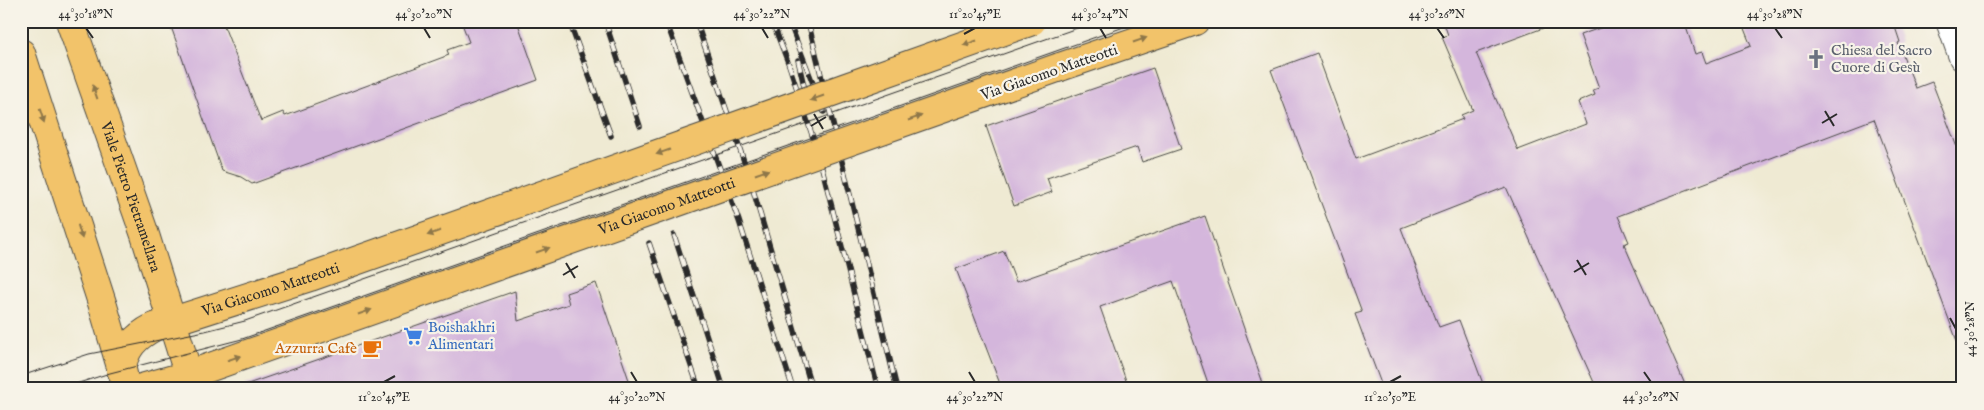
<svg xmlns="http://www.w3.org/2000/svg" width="1984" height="410" viewBox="0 0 1984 410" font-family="'IM FELL English',serif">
	<rect width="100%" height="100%" fill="#f7f3e8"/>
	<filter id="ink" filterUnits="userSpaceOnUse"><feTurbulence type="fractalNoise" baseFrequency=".02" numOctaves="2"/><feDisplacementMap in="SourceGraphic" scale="10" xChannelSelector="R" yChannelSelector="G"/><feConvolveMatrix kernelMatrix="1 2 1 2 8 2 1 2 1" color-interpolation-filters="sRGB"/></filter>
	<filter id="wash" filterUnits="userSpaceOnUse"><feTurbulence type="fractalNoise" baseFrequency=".0096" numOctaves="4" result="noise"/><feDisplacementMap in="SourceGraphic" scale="20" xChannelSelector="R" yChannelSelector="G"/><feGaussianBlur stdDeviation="1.12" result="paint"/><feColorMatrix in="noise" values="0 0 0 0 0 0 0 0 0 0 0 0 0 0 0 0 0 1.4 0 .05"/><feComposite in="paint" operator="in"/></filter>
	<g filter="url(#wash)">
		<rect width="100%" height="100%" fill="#efead3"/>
		<path fill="#b2d37b" stroke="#6e7f53" d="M21,229L28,271L21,304Z"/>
		<g id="blocks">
			<path fill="#d4b6dc" d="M169,21H222L261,121L283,112L285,116L449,55L447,50L469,42L461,21H517L538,80L252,184L241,177L222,171Z
				M1443,21H1554V24L1476,53L1518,150L1586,124L1578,102L1595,95L1593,90L1599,88L1580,35L1620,21H1684L1695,54L1702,52L1706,63L1751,46L1741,21H1893L1900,42L1898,43L1916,88L1932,82L1963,163V349H1960L1874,119L1618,216L1629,242L1624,244L1687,389H1597L1506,187L1401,228L1439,327L1459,320L1485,389H1383L1355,314L1362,312L1271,70L1317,53L1356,159L1463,119L1461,115L1473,110L1442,37L1448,35Z
				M1153,68L1181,149L1142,162L1137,147L1047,178L1052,192L1014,206L986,126Z
				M1205,216L1265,389H1210L1173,281L1100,307L1129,389H1002L956,269L1004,251L1016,282Z
				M596,283L632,389H245V385L515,291L518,321L569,304L566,293Z"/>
		</g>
	</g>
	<g filter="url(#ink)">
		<use href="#blocks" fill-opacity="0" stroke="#484844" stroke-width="1"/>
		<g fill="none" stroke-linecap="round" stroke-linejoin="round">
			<g stroke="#484844" stroke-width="30">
				<path id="minor" d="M1950,21L1963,57"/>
			</g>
			<g stroke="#484844" stroke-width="30">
				<g id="major">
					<path id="s1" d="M70,21L145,235L193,389"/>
					<path d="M21,53L103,306L123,374"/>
					<path d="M1060,67L1195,21"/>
					<path id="s2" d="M121,370C125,348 135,337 154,327L310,277L480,217"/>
					<path d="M138,389L188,375L497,266"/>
				</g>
			</g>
			<use href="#minor" stroke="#fff" stroke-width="28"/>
			<use href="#major" stroke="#f2c36a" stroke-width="28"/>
			<path stroke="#2b2b2b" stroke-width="1" d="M21,376L89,354L205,331L245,321L1097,21
				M60,389L110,373L242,339L1141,21"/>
			<g stroke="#2b2b2b" stroke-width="5.5">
				<path id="rail" d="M569,21L611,136
					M605,21L640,126
					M666,21L739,221L793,389
					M696,21L748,173L812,389
					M772,21L789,65L819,156L878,389
					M789,21L824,112
					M808,21L897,389
					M798,60L807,99
					M674,235L724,389
					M649,243L699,389"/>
			</g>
			<use href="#rail" stroke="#f7f3e8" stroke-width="4" stroke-dasharray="11" stroke-linecap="butt"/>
			<g stroke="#484844" stroke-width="30" stroke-linecap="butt">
				<g id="major-bridge">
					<path d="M480,217L1032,21"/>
					<path id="s3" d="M497,266L1060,67"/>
				</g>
			</g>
			<use href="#major-bridge" stroke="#f2c36a" stroke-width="28"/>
		</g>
		<defs><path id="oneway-solid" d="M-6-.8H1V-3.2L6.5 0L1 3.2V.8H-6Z" transform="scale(1.25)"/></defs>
		<g fill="#8e774a">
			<use href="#oneway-solid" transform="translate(1140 40) rotate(-19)"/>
			<use href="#oneway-solid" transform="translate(970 43) rotate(161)"/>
			<use href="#oneway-solid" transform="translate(95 92) rotate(-109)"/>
			<use href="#oneway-solid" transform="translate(817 98) rotate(161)"/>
			<use href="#oneway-solid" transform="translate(42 116) rotate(72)"/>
			<use href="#oneway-solid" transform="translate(915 118) rotate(-19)"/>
			<use href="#oneway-solid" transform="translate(663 152) rotate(161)"/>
			<use href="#oneway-solid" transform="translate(762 172) rotate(-19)"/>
			<use href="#oneway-solid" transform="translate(80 232) rotate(73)"/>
			<use href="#oneway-solid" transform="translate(434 233) rotate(160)"/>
			<use href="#oneway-solid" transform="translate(543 250) rotate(-19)"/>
			<use href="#oneway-solid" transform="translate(365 312) rotate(-19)"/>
			<use href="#oneway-solid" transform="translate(234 358) rotate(-19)"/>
		</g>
	</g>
	<path fill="none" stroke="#2b2b2b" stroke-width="2" d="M86,28L93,38M424,28L430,38M762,28L768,38M1100,28L1106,38M1437,28L1444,38M1775,28L1782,38M964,34L975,28M1825,111L1834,126M814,114L823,129M1822,123L1837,114M811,126L826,117M1577,260L1586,275M566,263L575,278M1574,272L1589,263M563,275L578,266M1950,318L1956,329M631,372L637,382M969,372L975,382M1644,372L1651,382M384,382L395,376M1390,382L1401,376"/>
	<defs>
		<g id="church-bare" transform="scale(1.5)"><path d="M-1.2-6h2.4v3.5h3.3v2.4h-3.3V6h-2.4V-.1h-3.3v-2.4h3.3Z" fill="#6b7280" stroke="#f7f3e8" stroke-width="2.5" paint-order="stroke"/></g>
		<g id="supermarket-bare" transform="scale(1.5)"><path d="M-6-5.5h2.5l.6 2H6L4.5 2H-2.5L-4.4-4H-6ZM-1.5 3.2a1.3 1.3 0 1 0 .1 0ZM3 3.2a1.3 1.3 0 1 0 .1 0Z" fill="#3f7fe0" stroke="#f7f3e8" stroke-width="2.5" paint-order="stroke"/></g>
		<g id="cafe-bare" transform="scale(1.5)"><path d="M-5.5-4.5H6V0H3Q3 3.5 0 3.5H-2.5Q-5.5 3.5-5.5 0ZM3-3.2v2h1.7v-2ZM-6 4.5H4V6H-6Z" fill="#e8710a" stroke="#f7f3e8" stroke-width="2.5" paint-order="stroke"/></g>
	</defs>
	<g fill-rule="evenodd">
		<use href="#church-bare" x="1816" y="59"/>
		<use href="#supermarket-bare" x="413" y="336"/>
		<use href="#cafe-bare" x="372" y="348"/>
	</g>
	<g text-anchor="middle" stroke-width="4.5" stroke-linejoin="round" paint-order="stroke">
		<g font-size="15" fill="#5b616d" stroke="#f7f3e8" text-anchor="start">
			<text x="1831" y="55">Chiesa del Sacro<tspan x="1831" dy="17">Cuore di Gesù</tspan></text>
		</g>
		<g font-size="15" fill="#2b2b2b" stroke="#f7f3e8">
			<text transform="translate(1049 72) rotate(-19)" y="5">Via Giacomo Matteotti</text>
			<text dy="5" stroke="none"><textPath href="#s1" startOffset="186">Viale Pietro Pietramellara</textPath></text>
			<text dy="5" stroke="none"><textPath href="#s3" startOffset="180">Via Giacomo Matteotti</textPath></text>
			<text dy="5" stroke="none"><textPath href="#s2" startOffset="179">Via Giacomo Matteotti</textPath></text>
		</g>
		<g font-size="15" fill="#366cbe" stroke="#f7f3e8" text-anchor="start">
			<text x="428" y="332">Boishakhri<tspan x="428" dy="17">Alimentari</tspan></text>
		</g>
		<g font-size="15" fill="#c56008" stroke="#f7f3e8" text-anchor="end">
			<text x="357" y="353">Azzurra Cafè</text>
		</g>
	</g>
	<rect width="1984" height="410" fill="none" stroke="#f7f3e8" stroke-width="55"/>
	<rect x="28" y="28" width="1928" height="354" fill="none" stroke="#2b2b2b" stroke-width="2"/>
	<g font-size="12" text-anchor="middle" fill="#2b2b2b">
		<text x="86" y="18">44°30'18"N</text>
		<text x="424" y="18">44°30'20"N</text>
		<text x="762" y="18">44°30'22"N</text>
		<text x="975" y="18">11°20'45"E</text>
		<text x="1100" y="18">44°30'24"N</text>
		<text x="1437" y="18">44°30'26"N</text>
		<text x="1775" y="18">44°30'28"N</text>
		<text transform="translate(1970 329) rotate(-90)" y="4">44°30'28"N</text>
		<text x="384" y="401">11°20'45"E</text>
		<text x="637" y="401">44°30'20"N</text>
		<text x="975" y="401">44°30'22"N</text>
		<text x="1390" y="401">11°20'50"E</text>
		<text x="1651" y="401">44°30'26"N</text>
	</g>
</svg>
